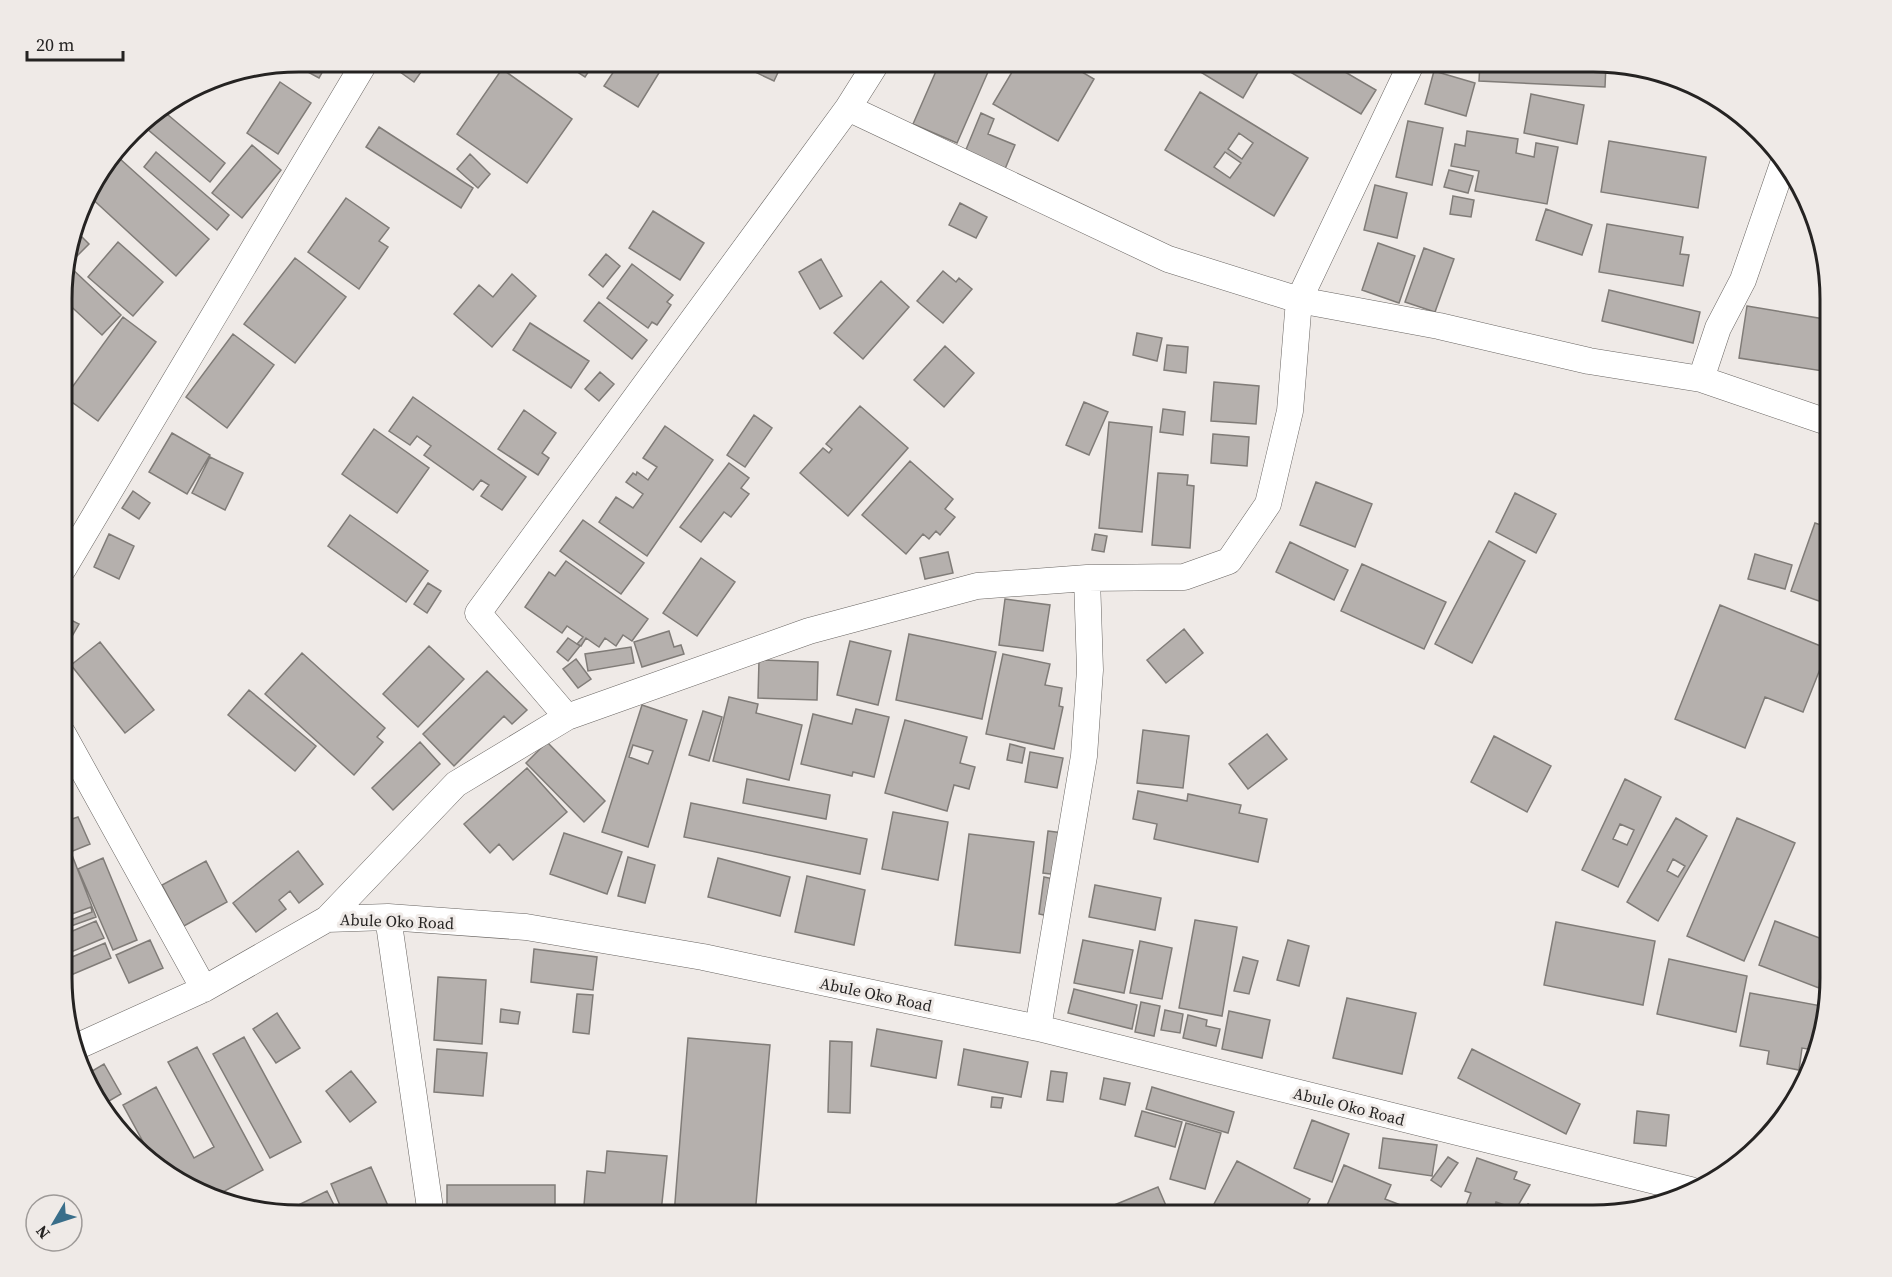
<svg xmlns="http://www.w3.org/2000/svg" width="1892" height="1277" viewBox="0 0 1892 1277" font-family="'Source Serif 4',serif">
	<rect width="100%" height="100%" fill="#efeae7"/>
	<path fill="#b5b0ad" stroke="#807c78" stroke-width="1.5" fill-rule="evenodd" d="M299,62H328L319,78L291,63Z
		M390,62H428L414,82L389,64Z
		M562,62H595L585,77Z
		M620,62H651L662,68L638,107L604,86Z
		M760,62H770L781,66L774,81L755,72Z
		M940,62H963L988,72L957,143L913,124Z
		M1018,62H1065L1094,79L1058,141L993,104Z
		M1198,62H1264L1243,98L1194,68Z
		M1299,62H1328L1376,90L1361,114L1292,73Z
		M1338,62H1358L1354,70Z
		M1480,62H1594L1606,64L1605,87L1479,81Z
		M502,69L572,119L527,183L457,134Z
		M1434,71L1475,83L1466,116L1425,104Z
		M280,82L311,103L278,154L247,133Z
		M1200,92L1308,158L1274,216L1165,150ZM1239,133L1253,143L1242,159L1228,149ZM1225,152L1241,163L1230,178L1214,167Z
		M1531,94L1584,105L1577,144L1524,133Z
		M161,109L225,163L210,182L140,123Z
		M981,113L994,119L988,134L1015,145L1005,169L965,152Z
		M1408,121L1443,128L1432,185L1396,177Z
		M379,127L473,188L461,208L366,147Z
		M1467,131L1518,139L1516,153L1534,157L1536,143L1558,147L1547,204L1475,191L1479,171L1451,166L1455,144L1465,146Z
		M1609,141L1706,157L1698,208L1601,192Z
		M252,145L281,170L242,218L212,193Z
		M156,152L229,215L217,230L144,167Z
		M470,154L490,174L478,188L457,169Z
		M119,158L209,239L176,276L87,194Z
		M1449,170L1473,176L1468,193L1444,187Z
		M1375,185L1407,193L1397,238L1364,230Z
		M1453,196L1474,200L1471,217L1450,214Z
		M346,198L389,228L379,241L388,247L359,289L308,252Z
		M960,203L987,217L976,238L949,225Z
		M1546,209L1592,225L1582,255L1536,240Z
		M653,211L704,243L680,280L629,248Z
		M1607,224L1683,237L1680,254L1689,255L1683,286L1599,272Z
		M75,230L89,244L68,265L121,315L102,335L63,299V268Z
		M118,242L163,282L133,316L88,277Z
		M1378,243L1415,256L1399,303L1362,290Z
		M1424,248L1454,259L1435,312L1405,302Z
		M606,254L620,266L603,287L589,275Z
		M295,258L346,297L295,363L244,324Z
		M821,259L842,296L820,309L799,272Z
		M632,264L673,295L667,302L671,305L657,325L652,322L648,328L607,298Z
		M943,271L956,282L959,278L972,289L943,323L917,301Z
		M512,274L536,296L492,347L454,314L479,285L493,297Z
		M881,281L909,307L863,359L834,333Z
		M1609,290L1700,312L1693,343L1602,321Z
		M599,302L647,340L632,359L584,321Z
		M1747,306L1830,320L1829,372L1739,358Z
		M123,317L156,342L98,421L65,397Z
		M530,323L589,361L571,388L513,350Z
		M1137,333L1162,338L1157,361L1133,355Z
		M233,334L274,365L227,428L186,397Z
		M1167,345L1188,347L1186,373L1164,370Z
		M945,346L974,373L944,407L914,380Z
		M600,372L614,384L599,401L585,389Z
		M1214,382L1259,386L1256,424L1211,421Z
		M413,397L526,477L502,510L481,496L489,485L481,480L473,490L424,455L431,446L417,436L410,445L389,431Z
		M1084,402L1108,412L1089,455L1066,445Z
		M860,406L908,448L848,516L800,473L823,448L829,453L832,449L826,444Z
		M1163,409L1185,412L1183,435L1160,432Z
		M524,410L556,433L542,453L549,458L538,475L498,449Z
		M754,415L772,428L745,467L727,455Z
		M1109,422L1152,427L1142,532L1099,528Z
		M665,426L713,460L647,556L599,522L616,497L633,508L643,494L626,482L633,473L636,475L637,472L648,480L657,467L643,458Z
		M374,429L429,468L397,513L342,474Z
		M172,433L210,455L187,494L149,472Z
		M1213,434L1249,437L1247,466L1211,463Z
		M210,457L243,473L225,510L192,493Z
		M910,461L953,499L945,509L955,517L940,535L936,531L929,539L923,534L906,554L862,515Z
		M729,463L749,478L741,488L749,494L731,517L724,512L701,542L680,527Z
		M1158,473L1188,475L1187,485L1194,486L1190,548L1152,545Z
		M1316,482L1372,504L1355,547L1300,525Z
		M133,491L150,503L139,519L122,508Z
		M1515,493L1556,514L1536,553L1496,532Z
		M350,515L428,571L406,602L328,546Z
		M583,520L644,563L621,594L560,551Z
		M1815,523L1830,528V605L1791,591Z
		M109,534L134,546L119,579L94,567Z
		M1095,534L1107,536L1104,552L1092,550Z
		M1489,541L1525,561L1472,663L1435,644Z
		M1290,542L1348,570L1334,600L1276,572Z
		M948,552L953,573L925,579L920,558Z
		M1755,554L1792,565L1785,589L1748,579Z
		M701,558L735,582L697,636L663,613Z
		M566,561L648,619L632,641L623,635L616,646L605,638L599,647L586,638L581,646L577,644L583,637L567,626L562,633L525,607L549,572L555,576Z
		M1362,564L1446,602L1424,649L1341,611Z
		M428,583L441,591L427,613L414,604Z
		M1005,599L1050,605L1043,651L999,645Z
		M1720,605L1828,649L1803,712L1765,697L1745,748L1675,719Z
		M63,616L79,624L63,652Z
		M1184,629L1203,653L1166,683L1147,660Z
		M669,631L674,647L681,645L684,654L642,667L634,642Z
		M909,634L996,652L982,719L896,700Z
		M568,638L580,646L568,661L557,652Z
		M850,641L891,651L878,705L837,695Z
		M100,642L154,710L125,733L71,665Z
		M429,646L464,679L418,727L383,694Z
		M631,647L634,663L588,671L585,654Z
		M302,653L385,728L377,737L383,742L354,775L265,694Z
		M1003,654L1050,664L1045,685L1062,688L1059,706L1063,707L1054,749L986,734Z
		M576,659L591,679L578,688L563,669Z
		M759,660L818,662L817,700L758,698Z
		M487,671L527,710L512,724L504,716L454,766L423,734Z
		M249,690L316,746L295,771L228,715Z
		M729,697L758,704L756,713L802,725L789,780L713,761Z
		M642,705L687,720L648,847L602,832ZM633,745L653,751L648,764L629,757Z
		M856,709L889,717L874,777L853,772L852,776L801,764L813,714L852,724Z
		M703,711L722,717L709,761L689,755Z
		M905,720L967,737L960,763L975,767L969,789L954,785L947,811L885,793Z
		M1143,730L1189,736L1183,788L1137,783Z
		M1267,734L1287,759L1248,789L1229,764Z
		M1494,736L1551,766L1527,812L1471,782Z
		M420,742L440,764L393,810L372,788Z
		M547,742L605,801L584,822L526,763Z
		M1010,744L1025,748L1022,763L1007,760Z
		M1030,752L1063,758L1057,788L1025,782Z
		M527,768L567,812L513,860L499,844L490,853L464,824Z
		M747,779L830,795L826,819L743,803Z
		M1625,779L1661,797L1618,887L1582,870ZM1620,824L1634,830L1627,845L1613,839Z
		M1138,791L1187,801L1188,794L1241,805L1239,813L1267,819L1258,862L1154,839L1157,824L1133,819Z
		M691,803L867,839L860,874L684,837Z
		M893,812L948,822L938,880L882,869Z
		M78,817L90,844L63,855V822Z
		M1676,818L1707,836L1658,921L1627,902ZM1673,859L1685,866L1678,877L1667,871Z
		M1737,818L1795,843L1744,961L1687,936Z
		M1048,831L1063,833L1058,875L1043,873Z
		M564,833L622,852L607,894L550,874Z
		M969,834L1034,842L1020,953L955,945Z
		M298,851L323,884L299,903L290,891L279,900L286,909L256,932L233,903Z
		M72,855L96,917L63,929V858ZM91,907L92,912L71,920L69,915Z
		M628,857L655,865L645,903L618,896Z
		M103,858L137,940L113,950L78,869Z
		M718,858L790,877L780,916L708,897Z
		M206,861L227,902L184,926L162,885Z
		M807,876L865,890L854,945L795,932Z
		M1044,877L1059,880L1053,917L1039,914Z
		M1095,885L1161,898L1155,930L1089,917Z
		M1195,920L1237,927L1222,1016L1179,1008Z
		M96,921L104,938L64,955L63,935Z
		M1775,921L1830,942V958L1819,988L1759,965Z
		M1556,922L1655,941L1643,1005L1544,985Z
		M150,940L163,968L129,983L116,955Z
		M1083,940L1133,950L1124,993L1074,983Z
		M1288,940L1309,946L1299,986L1277,980Z
		M1140,941L1172,948L1162,999L1130,993Z
		M105,943L111,958L71,975L65,960Z
		M534,949L597,957L593,990L531,982Z
		M1243,957L1258,961L1249,994L1234,991Z
		M1669,959L1747,976L1736,1032L1657,1014Z
		M438,977L486,980L482,1044L434,1040Z
		M1074,989L1137,1005L1132,1029L1068,1013Z
		M1750,993L1827,1007L1819,1051L1802,1048L1799,1070L1767,1064L1769,1051L1740,1046Z
		M577,994L593,995L589,1034L573,1032Z
		M1347,998L1416,1013L1402,1074L1333,1058Z
		M1141,1002L1160,1006L1154,1036L1135,1032Z
		M501,1009L520,1012L518,1024L500,1022Z
		M1165,1010L1183,1014L1180,1033L1161,1030Z
		M1229,1011L1270,1020L1262,1058L1222,1049Z
		M277,1013L300,1048L276,1063L253,1029Z
		M1188,1015L1207,1020L1206,1026L1220,1029L1216,1046L1183,1038Z
		M877,1029L942,1041L936,1078L871,1066Z
		M244,1037L301,1142L270,1158L213,1054Z
		M688,1038L770,1045L755,1215H674Z
		M830,1041L852,1042L850,1113L828,1112Z
		M197,1047L263,1170L212,1198L167,1175L153,1160L123,1105L156,1087L194,1158L214,1147L168,1062Z
		M437,1049L487,1053L483,1096L434,1092Z
		M964,1049L1028,1062L1021,1097L958,1085Z
		M1472,1049L1580,1104L1566,1134L1458,1078Z
		M1805,1058L1815,1060L1799,1092H1798Z
		M104,1064L121,1094L104,1104L87,1074Z
		M351,1071L376,1102L350,1122L326,1091Z
		M1051,1071L1067,1073L1063,1102L1047,1100Z
		M1104,1078L1130,1083L1125,1105L1100,1099Z
		M1152,1087L1234,1112L1228,1133L1146,1109Z
		M992,1097L1003,1098L1001,1108L991,1107Z
		M1142,1111L1182,1122L1175,1147L1135,1136Z
		M1637,1111L1669,1115L1666,1146L1634,1143Z
		M1312,1120L1349,1134L1332,1182L1294,1168Z
		M1186,1123L1221,1133L1205,1189L1170,1179Z
		M1383,1138L1437,1145L1432,1176L1379,1168Z
		M607,1151L667,1156L661,1212L634,1210L633,1215H613V1207L584,1205L587,1171L605,1173Z
		M1448,1157L1458,1163L1441,1187L1431,1180Z
		M1477,1158L1517,1172L1514,1179L1530,1185L1516,1209L1496,1202L1492,1215H1490L1466,1206L1471,1193L1465,1191Z
		M1237,1161L1310,1199L1301,1215H1230L1213,1206Z
		M1344,1165L1391,1185L1385,1199L1403,1206L1399,1215H1323Z
		M371,1167L392,1215H344L331,1184Z
		M447,1185H555V1215H447Z
		M1158,1187L1170,1215H1110L1107,1208Z
		M327,1191L339,1215H293L290,1209Z
		M1528,1204L1546,1215H1522Z"/>
	<g fill="none" stroke-linecap="round" stroke-linejoin="round">
		<g stroke="#696562" stroke-width="27">
			<path id="minor" d="M848,108L1168,259L1299,300L1439,326L1589,361L1701,379L1718,328L1743,280L1783,164
				M1701,379L1830,423
				M63,569L365,62
				M567,717L478,613L848,108L877,62
				M63,734L204,989
				M388,917L431,1215
				M327,919L456,784L567,717L809,631L977,586L1087,578L1184,577L1229,561L1268,504L1290,411L1299,300L1412,62
				M1038,1028L1084,756L1090,670L1087,578
				M76,1047L204,989L327,919L388,917L526,927L703,957L1038,1028L1691,1190"/>
		</g>
		<use href="#minor" stroke="#fff" stroke-width="26"/>
	</g>
	<g text-anchor="middle" stroke-width="6" stroke-linejoin="round" paint-order="stroke">
		<g font-size="16" fill="#252322" stroke="#efeae7">
			<text transform="translate(397 921) rotate(2)" y="6">Abule Oko Road</text>
			<text transform="translate(876 994) rotate(12)" y="6">Abule Oko Road</text>
			<text transform="translate(1349 1106) rotate(14)" y="6">Abule Oko Road</text>
		</g>
	</g>
	<path d="M0 0H1892V1277H0ZM299 72H1593A227 227 0 0 1 1820 299V978A227 227 0 0 1 1593 1205H299A227 227 0 0 1 72 978V299A227 227 0 0 1 299 72Z" fill="#efeae7" fill-rule="evenodd"/>
	<path fill="none" stroke="#252322" stroke-width="3" d="M299 72H1593A227 227 0 0 1 1820 299V978A227 227 0 0 1 1593 1205H299A227 227 0 0 1 72 978V299A227 227 0 0 1 299 72Z"/>
	<g transform="translate(54 1223) rotate(231)"><circle r="28" fill="#efeae7" stroke="#9e9a98" stroke-width="1.5"/>
	<path d="M0-4.5L10 22L0 15L-10 22Z" fill="#396e8a"/>
	<text y="-9" font-size="16" font-weight="bold" text-anchor="middle" fill="#252322">N</text>
	</g>
	<path d="M27 51v9h96v-9" fill="none" stroke="#252322" stroke-width="3"/>
	<text x="36" y="51" font-size="18" fill="#252322" stroke="#efeae7" stroke-width="4.5" paint-order="stroke">20 m</text>
</svg>
